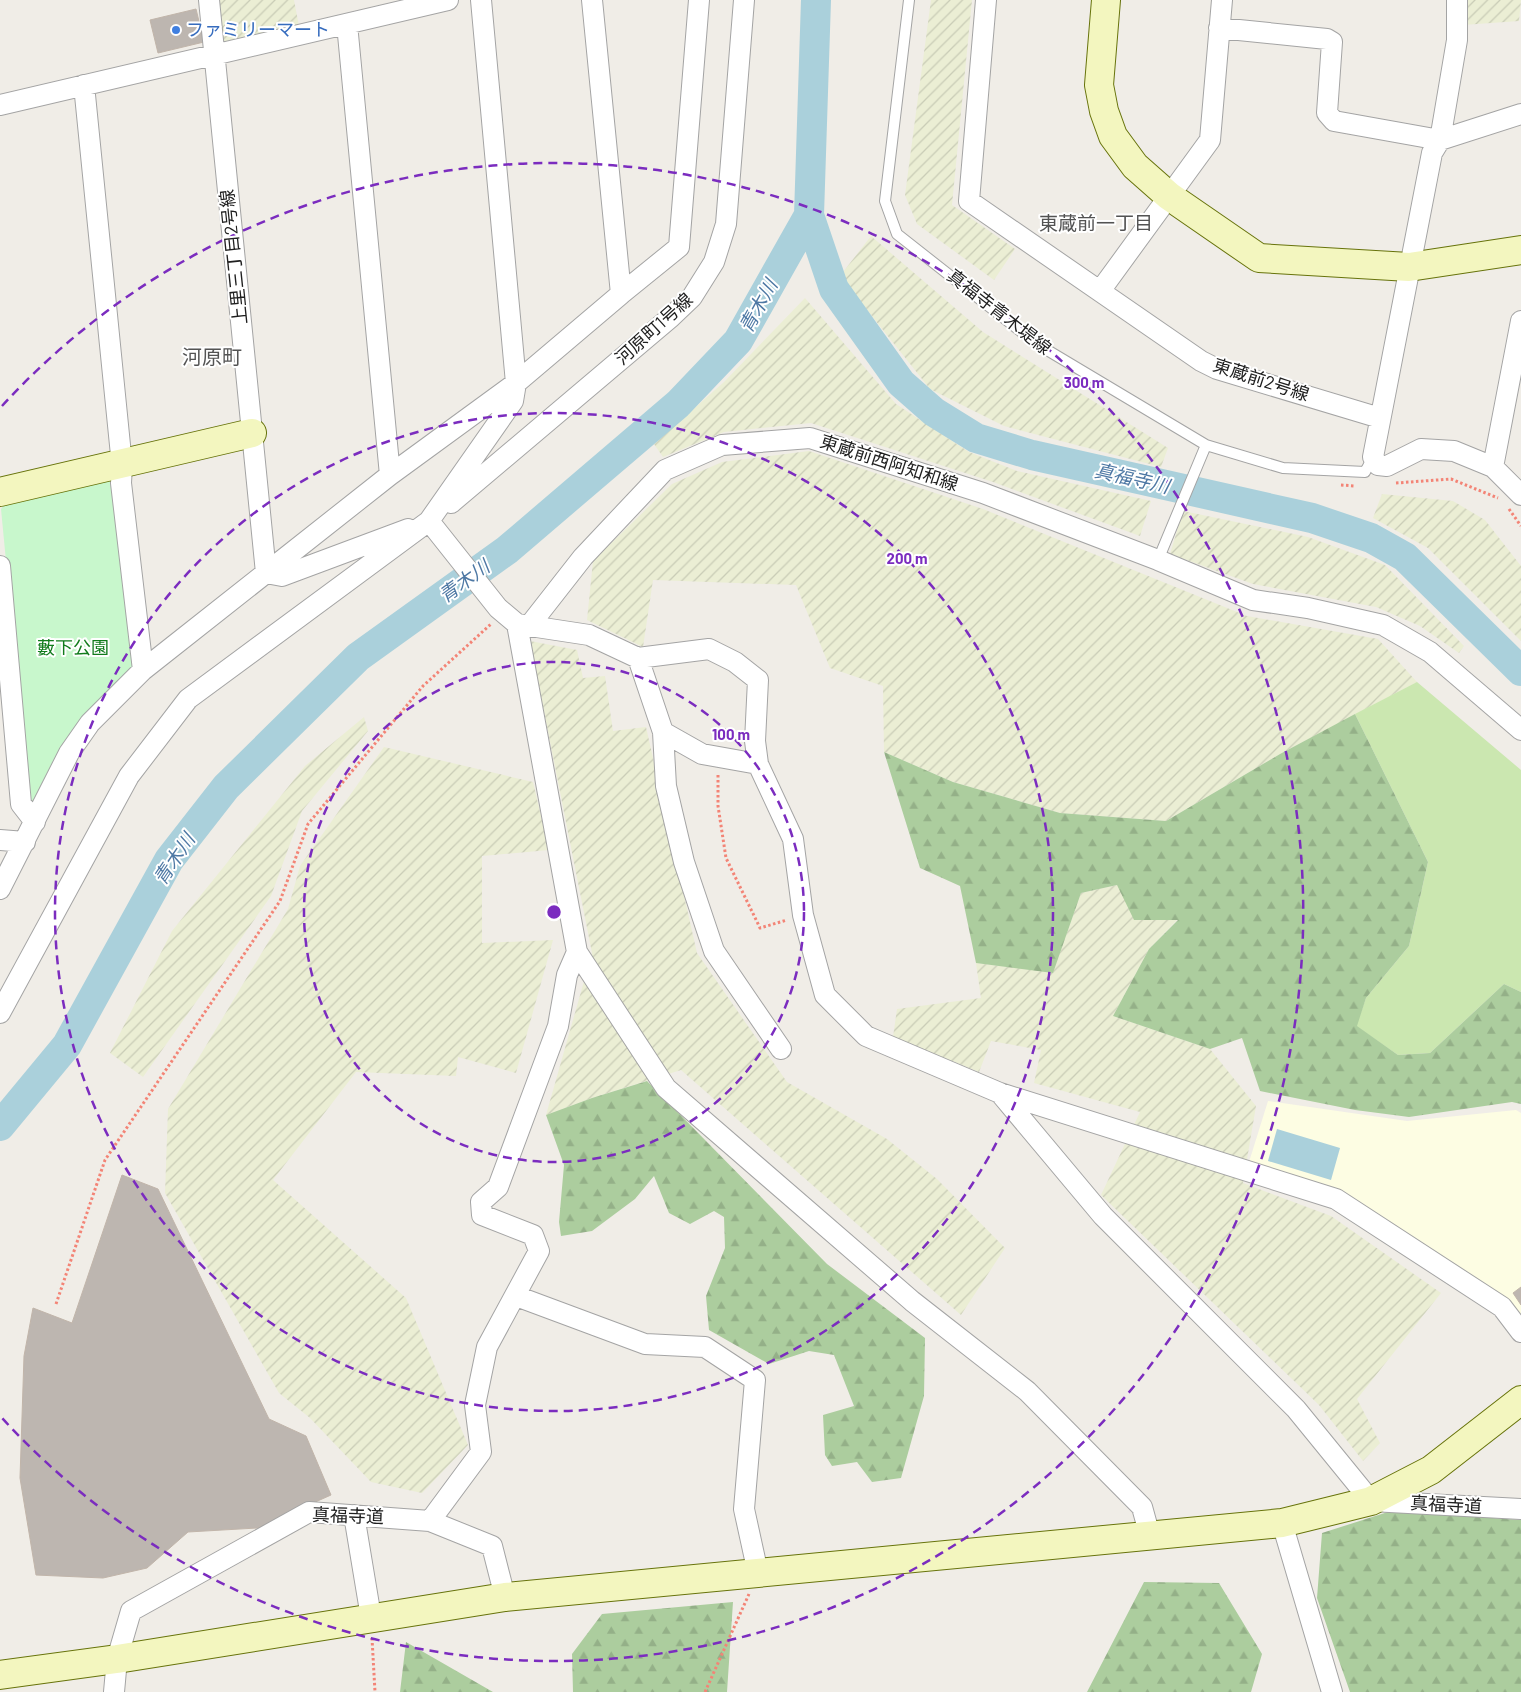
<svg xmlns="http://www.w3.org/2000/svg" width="1521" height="1692" viewBox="0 0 1521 1692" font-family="Barlow,'Noto Sans JP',sans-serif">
	<defs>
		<pattern id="farmland-furrows" width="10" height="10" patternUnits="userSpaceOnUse" patternTransform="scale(1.25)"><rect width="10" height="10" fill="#ebeed4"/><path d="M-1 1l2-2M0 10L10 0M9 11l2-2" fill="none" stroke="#c9ccb6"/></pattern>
		<pattern id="forest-firs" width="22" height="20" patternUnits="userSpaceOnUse" patternTransform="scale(1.25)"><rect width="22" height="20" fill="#accd9e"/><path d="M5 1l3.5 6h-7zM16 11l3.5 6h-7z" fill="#94b088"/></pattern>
	</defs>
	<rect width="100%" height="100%" fill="#f0ede7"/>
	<path fill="#fdfde3" d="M1268,1101L1407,1121L1516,1110L1521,1113V1318L1508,1300L1249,1162Z"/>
	<path fill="url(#farmland-furrows)" d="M217,0H294L299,26L226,43L220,39Z
		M931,0H972L952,205L1015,249L994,280L917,224L905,195Z
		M1467,0H1521L1519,21L1463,25Z
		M871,236L983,332L1168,448L1161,467L1004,426L930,389L840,276Z
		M805,298L896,404L969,452L1017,471L1151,501L1140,536L993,482L811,423L724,432L663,457L654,444L724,382Z
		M809,451L983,509L1247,616L1378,639L1417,682L1280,754L1166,821L1060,813L953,782L884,752L883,686L830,668L796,585L653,580L643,647L587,620L593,561L672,484L722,462Z
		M1382,494L1453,501L1485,520L1521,566V641L1428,548L1373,518Z
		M1183,511L1308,537L1385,565L1464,646L1459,653L1420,626L1376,607L1253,584L1170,554Z
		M530,641L577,650L583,678L605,676L613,731L646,727L697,953L787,1082L887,1139L937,1179L1005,1248L961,1315L681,1070L592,1098L546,1115L592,953Z
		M364,717L368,731L302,811L271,896L143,1077L110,1053L172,931L305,766Z
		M384,747L533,782L549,850L482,856V943L553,940L516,1073L458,1057L456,1076L356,1072L273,1180L406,1298L468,1445L422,1493L371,1482L310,1418L279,1393L165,1193L168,1109L288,909L300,866Z
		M1117,885L1178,919L1149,949L1113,1016L1210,1049L1256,1106L1243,1183L1331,1216L1441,1293L1357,1399L1380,1443L1363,1461L1319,1405L1101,1195L1140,1112L1034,1083L1041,1050L991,1041L979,1072L893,1037L897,1009L981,998L976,963L1053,972L1081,893Z"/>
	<path fill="#cbe7b0" d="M1417,682L1521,770V992L1504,984L1430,1053L1398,1055L1356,1026L1366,998L1409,946L1428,862L1355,714Z"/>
	<path fill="url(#forest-firs)" d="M1355,714L1428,862L1409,946L1366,998L1357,1026L1398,1055L1430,1053L1504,984L1521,992V1104L1512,1102L1409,1117L1355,1110L1260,1091L1242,1038L1210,1049L1113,1016L1149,949L1178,920H1134L1117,885L1081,893L1053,973L976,963L960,886L920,868L884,752L953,782L1060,813L1166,821L1280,754Z
		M647,1081L827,1264L925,1338L924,1396L901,1478L872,1482L857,1462L832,1466L825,1455L823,1415L854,1406L834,1355L809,1351L769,1364L709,1330L706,1296L725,1248L724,1217L714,1211L690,1224L669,1213L654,1176L635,1199L592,1231L561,1236L559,1222L564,1165L546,1115L592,1098Z
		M1391,1511L1521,1520V1692H1350L1317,1598L1322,1533Z
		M1144,1582L1219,1583L1262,1654L1251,1692H1087Z
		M733,1602L727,1692H573L572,1654L602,1614Z
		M406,1642L493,1692H400Z"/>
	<path fill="#c8f7cc" d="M107,476L114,481L133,664L132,672L37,803L29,801L1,509L8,500Z"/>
	<path fill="#aad0db" d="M1277,1129L1340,1148L1331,1180L1268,1161Z"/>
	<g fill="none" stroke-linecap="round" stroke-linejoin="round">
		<path stroke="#aad0db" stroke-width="30" d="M809,215L834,289L901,383L934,412L976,438L1032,455L1312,518L1371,538L1405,557L1521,671
			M0,1126L67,1045L169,860L226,787L358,657L507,550L678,404L738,341L809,215L816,0"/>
	</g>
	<path fill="#bdb6b0" stroke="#c1b5aa" d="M196,9L204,42L158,53L150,20Z
		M122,1175L158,1189L269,1419L306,1436L331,1495L257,1528L188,1532L147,1568L103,1578L36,1575L20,1478L24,1356L33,1308L72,1323Z
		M1521,1287V1305L1513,1293Z"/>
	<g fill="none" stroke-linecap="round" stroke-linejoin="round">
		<g stroke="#a4a4a4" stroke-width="12">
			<path id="lane" d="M909,0L885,201L897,234L1037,344L1206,445L1283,468L1365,472L1373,457
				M1158,560L1206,445"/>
		</g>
		<g stroke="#a4a4a4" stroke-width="22">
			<path id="street" d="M209,0L266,573
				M986,0L969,201L1201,361L1217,369L1380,418
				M1457,0V40L1440,140L1432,153L1373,457L1378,465L1387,466L1421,449L1454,451L1493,467L1521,495
				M347,24L390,475
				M1219,28L1327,39L1332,42L1327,113L1334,121L1440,140L1521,114
				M84,85L122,465L121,483L143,670
				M0,105L448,0
				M1100,291L1210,140L1222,0
				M621,294L679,247L699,0
				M1493,467L1521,321
				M451,503L671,317L692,297L714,262L726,224L744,0
				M429,521L498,608L517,624L589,635L638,658L709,649L735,662L758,680L755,741L758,764L793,839L803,915L825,995L866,1036L1000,1093L1336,1199L1502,1307L1521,1332
				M0,566L21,804L35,822
				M266,573L282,576L408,529
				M517,624L577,952L666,1088L912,1301L1027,1391L1142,1507L1150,1536
				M529,626L583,557L665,470L722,445L810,438L983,493L1158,560L1253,600L1308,608L1383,625L1430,652L1521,730
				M638,658L663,732L702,754L758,764
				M663,732L666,786L684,862L714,951L781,1049
				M0,840L25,842
				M0,889L69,753L90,723L143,670L390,475L516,383L621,294L592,0
				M0,1013L129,776L188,699L429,521L513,401L516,383L481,0
				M1000,1093L1103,1216L1296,1409L1371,1501L1521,1509
				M516,1296L645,1344L705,1347L755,1380L744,1509L758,1573
				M354,1515L371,1617
				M430,1521L481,1452L475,1405L487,1347L539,1251L533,1235L482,1215L481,1202L498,1187L558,1026L567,975L577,952
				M1282,1523L1332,1692
				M114,1692L117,1659L131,1611L309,1512L430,1521L492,1546L505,1597"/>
		</g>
		<g stroke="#67730b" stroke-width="30">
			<path id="secondary" d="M1106,0L1099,85L1104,111L1113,136L1135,166L1169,196L1259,258L1409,267L1521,250
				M0,492L252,433
				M0,1675L117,1659L505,1597L1282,1523L1371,1501L1431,1470L1521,1400"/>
		</g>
		<path stroke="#f38476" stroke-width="3" stroke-dasharray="2.5 2.5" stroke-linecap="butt" d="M1396,483L1451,479L1498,498
			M1341,485L1355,486
			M1509,509L1521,526
			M718,775V806L726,858L760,928L787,920
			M56,1304L105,1160L280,901L308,824L423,686L491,624
			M372,1638L375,1692
			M705,1692L749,1594"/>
		<use href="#lane" stroke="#fff" stroke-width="10"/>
		<use href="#street" stroke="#fff" stroke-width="20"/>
		<use href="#secondary" stroke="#f3f6bf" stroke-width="28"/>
	</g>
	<g fill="none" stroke="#7b2cbf" stroke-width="2.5" stroke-dasharray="9 6">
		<circle cx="554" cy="912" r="250"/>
		<circle cx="554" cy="912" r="499"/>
		<path d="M2 406A749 749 0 1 1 2 1418"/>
	</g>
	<circle fill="#3f7fe0" stroke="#fff" stroke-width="2" cx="176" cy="30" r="5"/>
	<g text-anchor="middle" stroke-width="4" stroke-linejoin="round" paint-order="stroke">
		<g font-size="18" fill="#366cbe" stroke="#fff" text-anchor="start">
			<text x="186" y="36">ファミリーマート</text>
		</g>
		<g font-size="18" fill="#202020" stroke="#fff">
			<text transform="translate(234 257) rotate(-96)" y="6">上里三丁目2号線</text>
			<text transform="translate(999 312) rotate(38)" y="6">真福寺青木堤線</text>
			<text transform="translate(654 329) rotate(-42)" y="6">河原町1号線</text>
			<text transform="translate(1261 380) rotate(18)" y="6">東蔵前2号線</text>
			<text transform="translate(889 463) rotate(18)" y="6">東蔵前西阿知和線</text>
			<text transform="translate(1446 1505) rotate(3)" y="6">真福寺道</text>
			<text transform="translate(348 1516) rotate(2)" y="6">真福寺道</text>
		</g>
		<g font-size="18" fill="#127b1c" stroke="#fff">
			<text x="73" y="654">藪下公園</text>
		</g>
		<g font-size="19" fill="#535353" stroke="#fff">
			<text x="1096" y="230">東蔵前一丁目</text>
		</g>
		<g font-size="19" font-style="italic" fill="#4e78a4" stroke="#fff">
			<text transform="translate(758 306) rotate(-61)" y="7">青木川</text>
			<text transform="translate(1132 478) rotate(13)" y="7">真福寺川</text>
			<text transform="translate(464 581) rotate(-36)" y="7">青木川</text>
			<text transform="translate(174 859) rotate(-56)" y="7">青木川</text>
		</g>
		<g font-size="20" fill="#535353" stroke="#fff">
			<text x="212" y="364">河原町</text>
		</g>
	</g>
	<circle cx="554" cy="912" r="8" fill="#7b2cbf" stroke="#fff" stroke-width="2.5"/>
	<g font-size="15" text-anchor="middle" font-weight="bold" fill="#7b2cbf" stroke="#fff" stroke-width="4" stroke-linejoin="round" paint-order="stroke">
		<text x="1084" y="388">300 m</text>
		<text x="907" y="564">200 m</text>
		<text x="731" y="740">100 m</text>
	</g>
</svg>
